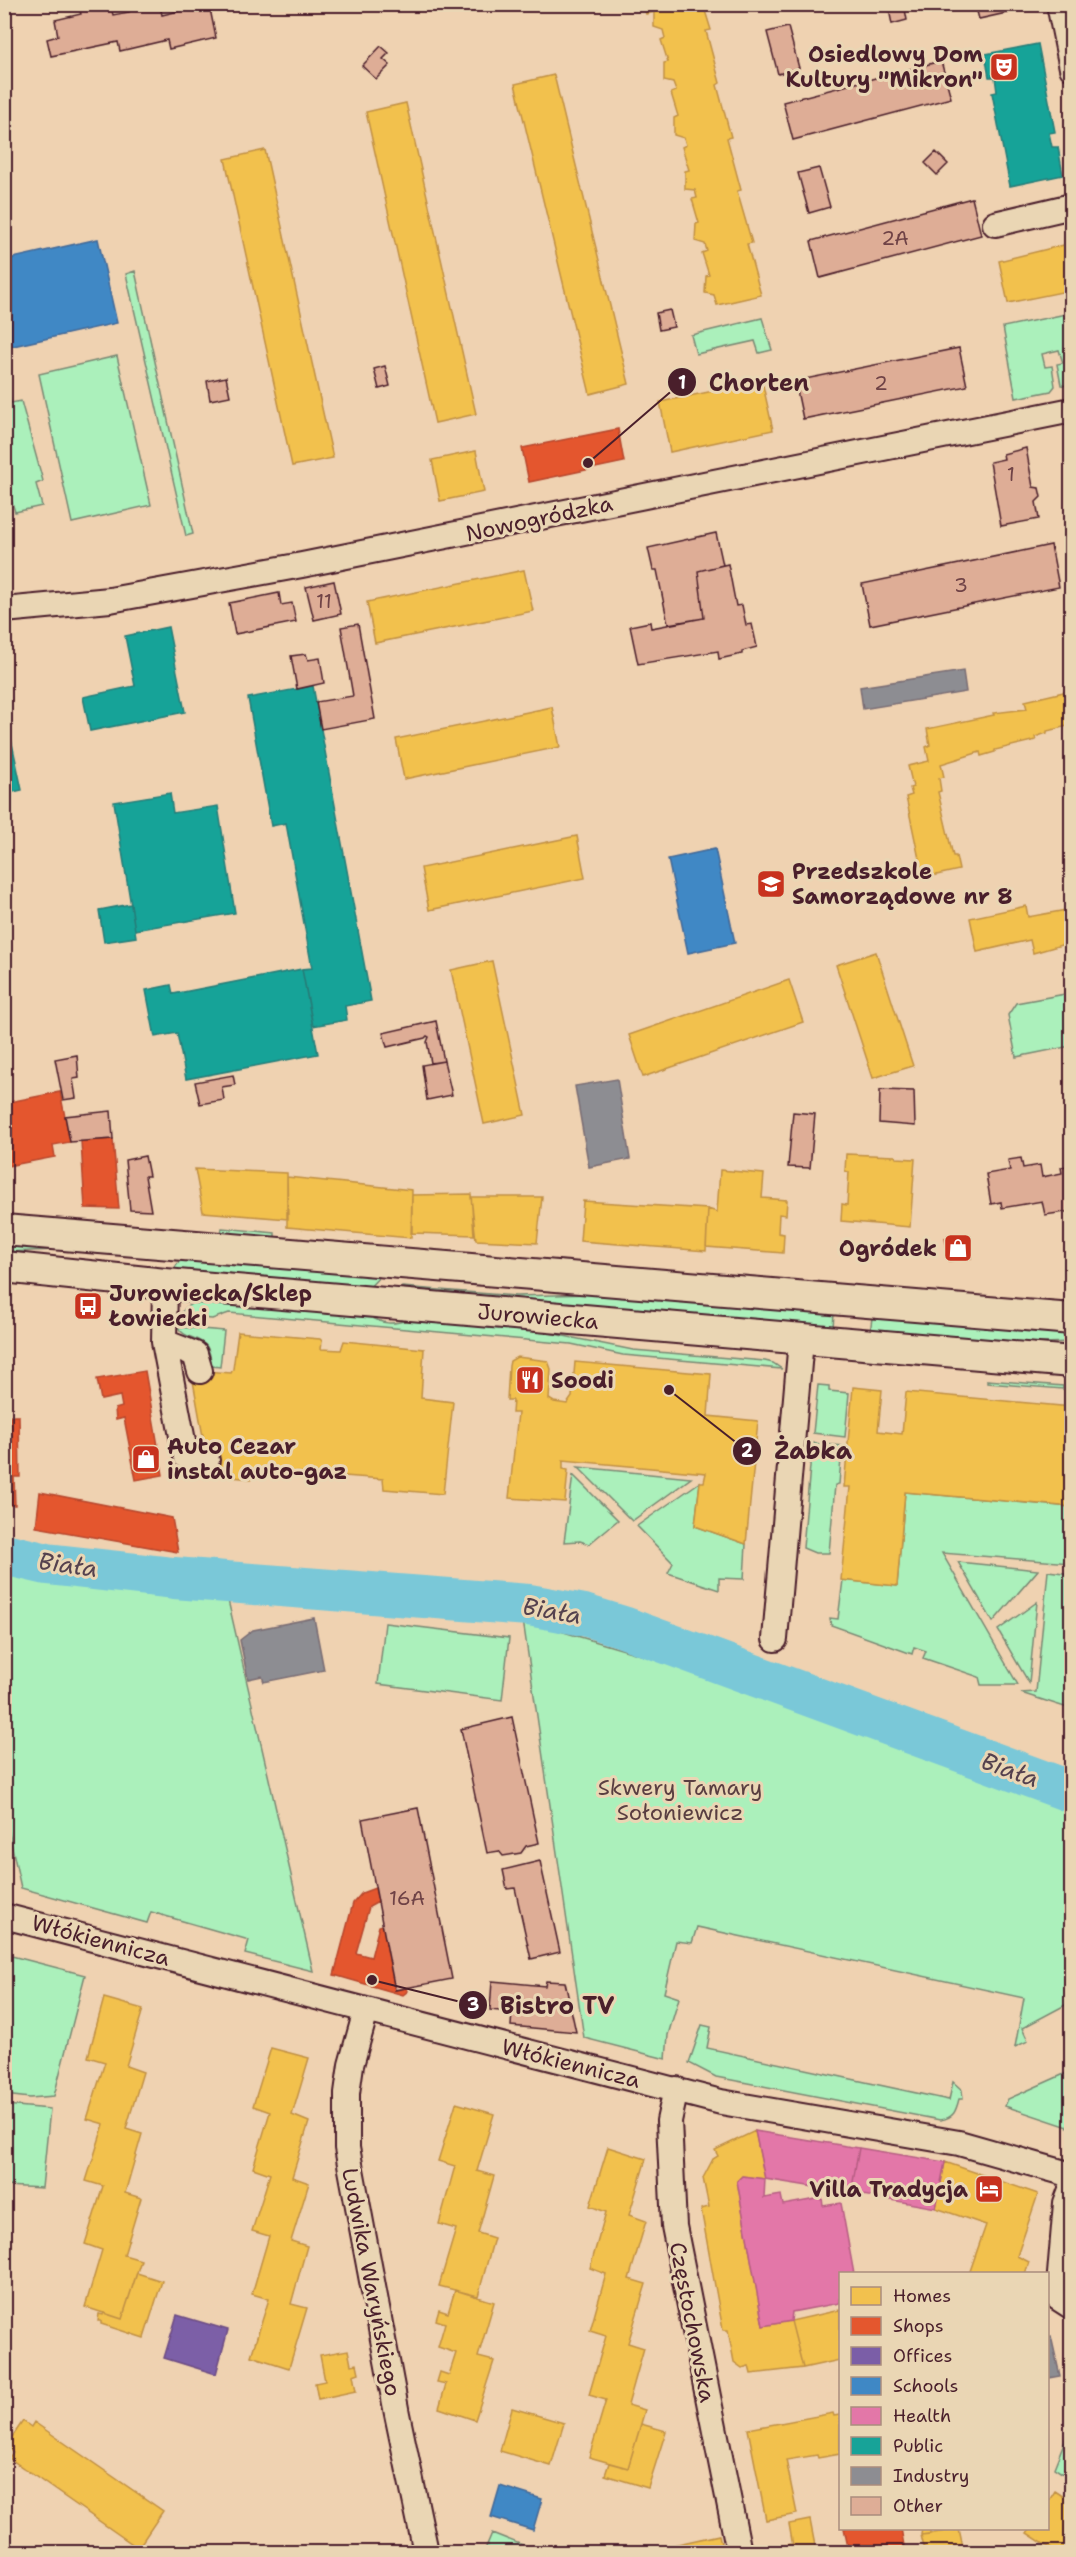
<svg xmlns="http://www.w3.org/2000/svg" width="1076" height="2557" viewBox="0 0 1076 2557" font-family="'Shantell Sans',sans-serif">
	<rect width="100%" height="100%" fill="#efd2b1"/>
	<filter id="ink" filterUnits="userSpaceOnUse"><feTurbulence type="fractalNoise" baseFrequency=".0167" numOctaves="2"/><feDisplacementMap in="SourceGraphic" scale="12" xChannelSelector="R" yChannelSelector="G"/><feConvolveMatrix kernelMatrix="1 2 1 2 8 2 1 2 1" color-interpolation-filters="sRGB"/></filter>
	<g filter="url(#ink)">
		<path fill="#abf0bb" stroke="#7a8873" stroke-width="1.5" d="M135,271L193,534L186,536L126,274Z
			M1071,313V386L1061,385L1057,364L1063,363L1059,350L1042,354L1045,367L1052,366L1055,386L1051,391L1016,398L1003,327Z
			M762,318L772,350L759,353L755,341L696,354L691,335Z
			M117,356L151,505L72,523L39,374Z
			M9,396L11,403L21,401L43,481L36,484L42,506L15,512L5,480V397Z
			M1071,993V1046L1016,1057L1008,1015L1016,1003Z
			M222,1228L275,1233V1238L221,1233Z
			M5,1242L56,1246V1250L5,1252Z
			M182,1258L380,1276L367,1290L173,1270Z
			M402,1287L516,1296L592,1294L834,1313L833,1328L401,1290Z
			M199,1301L369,1316C383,1324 392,1325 407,1320L549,1333L633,1350L765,1361L773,1363L782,1369L623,1355L571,1344L229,1313L212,1319L180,1316C184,1307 190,1304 199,1301Z
			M872,1318L1071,1333L1072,1342L1014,1344L870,1333Z
			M178,1327L224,1331L220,1367L212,1366C211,1360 210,1352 207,1347C200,1336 183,1339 178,1327Z
			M987,1380L1063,1386V1389L987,1383Z
			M818,1385L829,1386V1391L849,1393L845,1437L813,1433Z
			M812,1443L842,1446L839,1484L835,1485L829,1553H815L803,1548Z
			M578,1467L691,1478L632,1521Z
			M573,1475L618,1520L589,1544L580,1541L564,1542Z
			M700,1482L695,1526L746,1544L744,1579L719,1578V1590L668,1573L673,1563L637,1526Z
			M905,1492L1071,1507V1563L942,1553L1018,1685H981L979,1677L923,1658L926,1651L914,1647L912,1654L831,1625L830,1618L838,1619L843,1580L897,1586Z
			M5,1554L47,1565L175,1579L228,1600L313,1971L245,1954L249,1940L151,1912L147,1923L21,1888L4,1811Z
			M958,1562L1038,1570L993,1622Z
			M1048,1571L1071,1574L1064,1647L1071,1648V1709L1021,1693L1036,1692Z
			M1037,1602L1029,1683L998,1630Z
			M523,1620L918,1737L1071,1792V2002L1022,2028L1028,2041L1015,2047L1024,1998L697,1927L692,1943L676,1941L664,1993L679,1998L668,2035L666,2059L584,2038Z
			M385,1623L509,1638L502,1700L378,1684Z
			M4,1954L85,1975L54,2096L30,2098L5,2095L7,2081L4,2080Z
			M702,2025L711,2027L707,2048L949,2100L953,2082L962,2090L963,2099H959C956,2111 954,2118 940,2120L716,2077L689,2063Z
			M1071,2071V2128L1005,2106L1008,2099Z
			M5,2105L50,2109L42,2188L5,2186Z
			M1071,2425L1072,2479H1071L1054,2468Z
			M492,2533L540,2552H484Z"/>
		<path fill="#f2c14e" stroke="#c09044" stroke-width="1.5" d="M643,4H703L711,30L706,31L720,83L717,85L731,137L727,138L741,190L737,191L752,243L747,244L761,295L717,305L714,295L705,293L706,276L709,275L702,253L707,251L705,244L695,241L696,224L699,223L692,199L697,198L695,190L685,189V171L689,170L682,147L686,145L684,138L674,135V118L678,116L671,93L676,91L673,83L664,81V63L668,62L661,40L665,38L663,30L654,27V12L646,14Z
			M554,75L629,384L590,394L515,84Z
			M406,103L476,414L435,423L366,112Z
			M265,150L333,458L292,466L225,159Z
			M1072,243V290L1008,303L999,261Z
			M762,381L773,430L670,452L660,402Z
			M476,451L484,492L440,501L432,460Z
			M524,570L533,611L375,643L367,602Z
			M1072,690V725L1047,731V733L1035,737L1036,740L995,750V752L981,756L980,752L941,764L944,777L939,778L941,791L938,792L953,856H956L959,870L923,878L906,797L912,795L910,788L913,787L908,766L929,761L926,747L930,745L927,729L994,715L993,713L1027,709L1025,701Z
			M552,707L560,747L404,779L396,739Z
			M577,836L585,878L429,910L421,868Z
			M1026,906L1028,917L1072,909V942L1033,953L1030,940L977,952L970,918Z
			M876,952L913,1066L873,1078L836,965Z
			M492,961L525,1115L484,1124L451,970Z
			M789,980L803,1022L643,1077L629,1035Z
			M846,1154L895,1156L896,1158L915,1159L910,1227L841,1221L842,1204L847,1205L849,1172L845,1171Z
			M195,1169L287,1173L288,1219L203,1212Z
			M720,1170L764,1174L762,1198L787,1200L786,1215L779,1214L778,1233L784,1234L783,1253L706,1247L708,1209L717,1212Z
			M287,1177L412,1190L411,1238L287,1227Z
			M471,1194L474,1235L412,1233V1195Z
			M471,1197H542L537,1243L476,1240Z
			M583,1201L708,1209L706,1251L580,1241Z
			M238,1332L320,1339L322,1341L321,1349L341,1350L344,1341L424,1349L421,1398L453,1402L443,1494L384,1489L383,1479L253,1469L252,1479L210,1475L191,1370L231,1373L233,1369Z
			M517,1357L548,1361L551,1369L549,1399L554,1402L567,1404L572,1397L575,1362L711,1374L708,1416L758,1421L746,1544L695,1526L700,1482H704L706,1473L563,1460V1469L568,1470L565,1502L509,1498L518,1413H512L513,1400H507L509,1366L510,1361Z
			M853,1387L882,1390L878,1431L902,1434L906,1392L1072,1407V1507L905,1492L897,1586L841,1580L850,1487H844Z
			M1072,1567V1648L1064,1647Z
			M104,1998L143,2009L126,2066L143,2072L126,2129L142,2134L125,2193L141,2198L124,2255L141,2260L122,2319L85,2307L102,2250L85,2244L103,2186L86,2181L104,2124L87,2119L105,2062L88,2057Z
			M271,2048L309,2058L292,2115L309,2122L292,2177L309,2183L291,2241L307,2246L291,2304L307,2308L289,2368L251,2356L269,2299L252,2294L269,2236L252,2231L270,2174L253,2168L270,2112L253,2106Z
			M456,2103L494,2114L477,2171L494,2176L478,2233L494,2238L478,2296L439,2286L456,2229L439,2224L455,2166L438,2161Z
			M755,2131L765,2179L742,2176L737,2181L763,2326L791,2321L803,2368L751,2374L749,2366L742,2368L734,2362L728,2330H723L701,2209L709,2207L703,2178L713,2159L718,2156L715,2150Z
			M608,2147L646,2159L629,2215L646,2221L629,2279L646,2284L628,2343L644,2348L628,2405L645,2410L628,2468L589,2457L606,2400L589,2395L606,2336L590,2331L606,2274L590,2268L606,2212L590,2206Z
			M945,2162L1038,2194L1017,2256L1029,2262L1025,2274H969L986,2225L936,2208Z
			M137,2273L162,2281L144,2338L101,2324V2321H98L99,2314L103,2315L104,2313L122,2319Z
			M4,2278L8,2301H4Z
			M455,2290L494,2302L478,2357L494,2361L475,2420L439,2408L446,2384L437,2382L440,2372L449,2375L456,2353L438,2347L445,2323L436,2320L439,2310L448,2313Z
			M840,2310V2360L803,2368L791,2321Z
			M4,2344L12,2384L4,2385Z
			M348,2350L351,2365L357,2364L359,2373L353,2375L356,2391L318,2399L315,2383L325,2381L320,2355Z
			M512,2408L564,2423L551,2466L500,2451Z
			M833,2413L834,2416L840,2415V2454L818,2458L817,2455L786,2460L797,2514L766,2520L748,2429Z
			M23,2421L31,2427L34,2422L163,2511L138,2548L9,2458L13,2452L5,2447Z
			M641,2424L666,2431L648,2488L605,2475L609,2463L628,2468Z
			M1055,2491L1072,2502V2552H1056L1027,2533L1030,2528H1048V2502Z
			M810,2520L816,2551L794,2552L789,2524Z
			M922,2528H930V2534L921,2535Z
			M959,2529L964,2552H925L921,2535Z
			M719,2535L723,2552H650V2550Z
			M793,2544L794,2552H751Z"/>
		<path fill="#e4572e" stroke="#b6462d" stroke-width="1.5" d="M618,429L624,462L529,482L522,448Z
			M60,1092L70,1142L53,1145L55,1157L7,1166L4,1103Z
			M113,1139L119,1209L85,1208L81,1141Z
			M968,1235L971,1258L949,1261L945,1238Z
			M145,1371L163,1475L136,1480L124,1418L116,1420L115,1409L122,1407L120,1396L101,1400L97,1379Z
			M10,1416H19L20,1477H14L15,1505H4V1421L10,1420Z
			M40,1492L172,1518L178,1552L36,1527Z
			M375,1888L378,1902L369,1907L356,1953L371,1957L379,1926L383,1925L395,1990L407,1988L408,1991L403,1995L334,1975L353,1903L362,1893Z
			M844,2528H901L905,2552H849Z"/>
		<path fill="#7b5ea7" stroke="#6c4b82" stroke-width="1.5" d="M177,2315L228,2330L216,2374L164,2358Z"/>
		<path fill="#3f88c5" stroke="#426897" stroke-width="1.5" d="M98,239L117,323L4,348V260Z
			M715,849L735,943L688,953L668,859Z
			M500,2486L542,2499L533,2530L491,2517Z"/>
		<path fill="#e377a8" stroke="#b55d82" stroke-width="1.5" d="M755,2131L859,2148L851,2193L765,2179Z
			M859,2148L945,2162L936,2208L851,2193Z
			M742,2176L765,2179L764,2198L781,2195L783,2205L822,2198L823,2206L841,2203L854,2274H840V2303L792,2312L791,2321L763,2326L737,2181Z"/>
		<path fill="#17a398" stroke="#267b77" stroke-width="1.5" d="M1038,44L1055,132L1049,133L1052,147H1058L1063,175L1010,186L992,93L997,92L995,77H989L985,54Z
			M168,627L185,712L90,731L83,697L135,686L125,636Z
			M313,686L371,1001L345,1006L347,1020L313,1026L302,969L312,968L286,823L271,826L248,698Z
			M4,706L22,790L4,794Z
			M170,793L173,813L218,806L235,913L135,930L114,802Z
			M131,904L136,937L104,942L99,910Z
			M302,969L318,1054L186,1079L177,1033L155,1037L146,990L171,985L173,994Z"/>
		<path fill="#8d8d92" stroke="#796c73" stroke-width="1.5" d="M963,671L966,692L863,709L860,687Z
			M617,1079L630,1159L589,1167L575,1086Z
			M314,1618L324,1670L264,1682L262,1676L248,1679L240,1640L253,1630Z
			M1051,2336L1060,2376L1048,2378V2337Z"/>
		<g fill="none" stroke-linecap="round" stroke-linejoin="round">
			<path stroke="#7ac8d8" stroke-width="42" d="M4,1554L47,1564L174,1578L529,1605L584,1615L623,1627L1072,1792"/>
		</g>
		<path fill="#dead96" stroke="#4a1f2b" stroke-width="1.5" d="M78,4H89L91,11L111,7L113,15L129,12L127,4H139L140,9L160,5L162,15L179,11L178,4H189L190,9L209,4L216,38L169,49L167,40L120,51L118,42L51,56L47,39L58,36L55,20L81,14Z
			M904,4L907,20L892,24L888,5Z
			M975,4H1028L1029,8L979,19Z
			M788,27L799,68L778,74L767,32Z
			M381,46L389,53L383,59L390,65L376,79L362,66Z
			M941,61L951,98L793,140L783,102Z
			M4,79L9,98L4,99Z
			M936,152L948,164L937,175L925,163Z
			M819,168L830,207L809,213L798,173Z
			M972,198L981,235L820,278L811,241Z
			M670,310L674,327L659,330L656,313Z
			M959,348L967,386L803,419L795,381Z
			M385,366L390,386L379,389L374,369Z
			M226,377L230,396L210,400L207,381Z
			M1026,448L1033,487L1039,488L1041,497L1036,502L1039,519L1001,526L990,462L1004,459L1003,454Z
			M716,533L723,565L698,571L704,618L668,624L657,570H653L648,548Z
			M1051,545L1059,587L870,625L862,584Z
			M728,564L736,606L742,605L746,625L752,624L757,647L742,651V654L719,659L718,651L638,664L630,626L650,622L651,628L704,618L698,571Z
			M334,581L341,614L314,620L306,587Z
			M279,593L281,605L292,603L296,622L235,634L229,603Z
			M358,624L375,719L321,729L316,702L353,696L341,627Z
			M306,654L308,660L320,658L324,683L297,689L291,656Z
			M436,1021L444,1061L431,1063L427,1042L429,1037L427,1036L425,1038L387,1047L383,1033Z
			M77,1055L79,1078L73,1079L76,1098L63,1100L55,1059Z
			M444,1061L452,1095L427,1100L422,1065Z
			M233,1075L235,1085L222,1087L224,1100L200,1104L195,1082Z
			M880,1090L914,1091L915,1126L879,1123Z
			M111,1111L113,1139L70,1142L65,1116Z
			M793,1112L815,1114L810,1168L788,1167Z
			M145,1156L149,1176H145L151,1211L130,1210L125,1160Z
			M1021,1158L1023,1168L1040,1165L1042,1177L1062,1173L1061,1167L1072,1165V1211L1045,1215L1042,1201L1002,1208L1001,1202L991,1204L986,1174L1010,1170L1008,1160Z
			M512,1717L539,1843L526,1846L521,1853L503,1856L499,1851L487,1853L461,1729Z
			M418,1808L452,1979L395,1990L362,1819Z
			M540,1861L560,1952L531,1959L515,1888L507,1889L503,1870Z
			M492,1981L545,1986L546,1981L565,1982L576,2032L511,2026L512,2012L490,2010Z"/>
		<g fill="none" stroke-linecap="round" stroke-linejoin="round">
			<g stroke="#4a1f2b" stroke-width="28">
				<path id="minor" d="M1059,4L1072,68
					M995,224L1072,206
					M4,610L110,600L302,565L1072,410
					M165,1284L164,1342L186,1457L207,1460
					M164,1342L195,1354L200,1371
					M775,1639L801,1340
					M4,1916L721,2102L959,2143L1072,2175
					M366,2011L351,2065L347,2093V2148L397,2414L426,2552
					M676,2089L669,2121L674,2226L739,2552
					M1072,2187L1066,2203L1058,2298L1072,2307"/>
			</g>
			<g stroke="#4a1f2b" stroke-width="34">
				<path id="tertiary" d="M4,1230L1072,1319
					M4,1267L165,1284L1072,1362"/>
			</g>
			<use href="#minor" stroke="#ead6b4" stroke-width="24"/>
			<use href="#tertiary" stroke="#ead6b4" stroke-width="30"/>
		</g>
	</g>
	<defs>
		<g id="theatre-square" transform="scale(1.5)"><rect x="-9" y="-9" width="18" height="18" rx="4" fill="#c8321e" stroke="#ead6b4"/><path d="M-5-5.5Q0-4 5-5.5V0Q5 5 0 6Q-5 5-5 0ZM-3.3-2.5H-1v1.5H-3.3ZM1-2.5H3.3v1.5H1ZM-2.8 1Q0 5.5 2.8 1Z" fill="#fff"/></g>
		<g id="school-square" transform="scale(1.5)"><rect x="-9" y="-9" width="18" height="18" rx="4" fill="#c8321e" stroke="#ead6b4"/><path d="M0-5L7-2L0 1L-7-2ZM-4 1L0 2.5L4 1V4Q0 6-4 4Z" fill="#fff"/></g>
		<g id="shop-square" transform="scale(1.5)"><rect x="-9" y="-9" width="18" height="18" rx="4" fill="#c8321e" stroke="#ead6b4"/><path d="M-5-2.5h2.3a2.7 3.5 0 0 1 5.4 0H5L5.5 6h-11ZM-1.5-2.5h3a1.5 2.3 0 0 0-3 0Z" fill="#fff"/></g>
		<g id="bus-square" transform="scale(1.5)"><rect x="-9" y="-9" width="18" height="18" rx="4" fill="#c8321e" stroke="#ead6b4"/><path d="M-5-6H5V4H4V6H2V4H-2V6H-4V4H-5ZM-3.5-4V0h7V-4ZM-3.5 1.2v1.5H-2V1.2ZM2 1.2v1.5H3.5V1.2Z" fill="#fff"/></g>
		<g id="restaurant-square" transform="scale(1.5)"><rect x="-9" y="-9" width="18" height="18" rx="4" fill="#c8321e" stroke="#ead6b4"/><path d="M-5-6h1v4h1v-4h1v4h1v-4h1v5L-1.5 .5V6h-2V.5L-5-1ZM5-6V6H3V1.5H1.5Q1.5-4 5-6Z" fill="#fff"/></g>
		<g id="hotel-square" transform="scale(1.5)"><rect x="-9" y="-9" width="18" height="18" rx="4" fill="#c8321e" stroke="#ead6b4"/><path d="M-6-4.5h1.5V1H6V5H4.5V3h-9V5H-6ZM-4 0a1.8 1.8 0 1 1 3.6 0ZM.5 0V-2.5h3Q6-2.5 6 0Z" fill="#fff"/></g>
	</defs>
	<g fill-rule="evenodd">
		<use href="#theatre-square" x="1004" y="67"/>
		<use href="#school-square" x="771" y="884"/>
		<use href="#shop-square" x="958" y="1248"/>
		<use href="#bus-square" x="88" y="1306"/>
		<use href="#restaurant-square" x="530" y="1380"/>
		<use href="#shop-square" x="146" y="1459"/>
		<use href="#hotel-square" x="989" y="2189"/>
	</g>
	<g text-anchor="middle" stroke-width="6" stroke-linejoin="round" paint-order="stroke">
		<g font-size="20" fill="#6f4246">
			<text x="895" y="245">2A</text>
			<text x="881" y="390">2</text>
			<text x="1011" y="481">1</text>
			<text x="961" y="592">3</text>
			<text x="324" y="608">11</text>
			<text x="407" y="1905">16A</text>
		</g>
		<g font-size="22" font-weight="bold" fill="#4a1f2b" stroke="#ead6b4" text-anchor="start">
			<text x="983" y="62" text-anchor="end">Osiedlowy Dom<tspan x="983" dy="25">Kultury "Mikron"</tspan></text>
			<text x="792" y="879">Przedszkole<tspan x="792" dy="25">Samorządowe nr 8</tspan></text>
			<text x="937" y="1256" text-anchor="end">Ogródek</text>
			<text x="109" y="1301">Jurowiecka/Sklep<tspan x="109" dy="25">Łowiecki</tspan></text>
			<text x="551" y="1388">Soodi</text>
			<text x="167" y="1454">Auto Cezar<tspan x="167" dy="25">instal auto-gaz</tspan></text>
			<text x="968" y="2197" text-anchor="end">Villa Tradycja</text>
		</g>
		<g font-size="22" fill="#4a1f2b" stroke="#ead6b4">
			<text transform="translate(539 518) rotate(-12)" y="8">Nowogródzka</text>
			<text transform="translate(538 1316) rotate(5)" y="8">Jurowiecka</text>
			<text transform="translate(101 1940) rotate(15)" y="8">Włókiennicza</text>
			<text transform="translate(571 2063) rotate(14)" y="8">Włókiennicza</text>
			<text transform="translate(372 2282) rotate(79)" y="8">Ludwika Waryńskiego</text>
			<text transform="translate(693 2322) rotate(79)" y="8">Częstochowska</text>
		</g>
		<g font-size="22" fill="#593e41" stroke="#ead6b4">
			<text x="680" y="1795">Skwery Tamary<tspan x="680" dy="25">Sołoniewicz</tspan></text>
		</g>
		<g font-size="24" font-style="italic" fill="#54414e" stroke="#ead6b4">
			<text transform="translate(68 1565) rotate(8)" y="8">Biała</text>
			<text transform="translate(552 1611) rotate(10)" y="8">Biała</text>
			<text transform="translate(1010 1770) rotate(20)" y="8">Biała</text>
		</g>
	</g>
	<path fill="none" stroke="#4a1f2b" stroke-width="2" d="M588 463L682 382M669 1390L747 1451M372 1980L473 2005"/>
	<g fill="#4a1f2b" stroke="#ead6b4" stroke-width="2">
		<circle cx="588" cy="463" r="6"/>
		<circle cx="669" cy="1390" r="6"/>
		<circle cx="372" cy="1980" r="6"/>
		<circle cx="682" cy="382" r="15"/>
		<circle cx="747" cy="1451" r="15"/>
		<circle cx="473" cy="2005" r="15"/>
	</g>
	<g font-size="18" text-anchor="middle" font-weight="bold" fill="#fff">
		<text x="682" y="389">1</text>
		<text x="747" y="1457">2</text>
		<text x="473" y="2011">3</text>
	</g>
	<g font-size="24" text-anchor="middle" font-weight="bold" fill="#4a1f2b" stroke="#ead6b4" stroke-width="6" stroke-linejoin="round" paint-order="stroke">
		<text x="759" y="391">Chorten</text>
		<text x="813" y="1459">Żabka</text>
		<text x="557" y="2014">Bistro TV</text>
	</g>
	<rect width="1076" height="2557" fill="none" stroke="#ead6b4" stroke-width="24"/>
	<rect x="12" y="12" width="1052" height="2533" fill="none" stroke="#4a1f2b" stroke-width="2" filter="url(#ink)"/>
	<rect x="839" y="2272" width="210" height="258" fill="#ead6b4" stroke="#aa8d7d" stroke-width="1.5"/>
	<rect x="851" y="2287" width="30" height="18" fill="#f2c14e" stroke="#aa8d7d" stroke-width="1.5"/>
	<text x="893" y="2302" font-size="18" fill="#4a1f2b">Homes</text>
	<rect x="851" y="2317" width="30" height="18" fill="#e4572e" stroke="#aa8d7d" stroke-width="1.5"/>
	<text x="893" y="2332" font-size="18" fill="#4a1f2b">Shops</text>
	<rect x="851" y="2347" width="30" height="18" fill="#7b5ea7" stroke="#aa8d7d" stroke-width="1.5"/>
	<text x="893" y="2362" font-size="18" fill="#4a1f2b">Offices</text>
	<rect x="851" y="2377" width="30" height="18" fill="#3f88c5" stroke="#aa8d7d" stroke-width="1.5"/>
	<text x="893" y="2392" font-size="18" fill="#4a1f2b">Schools</text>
	<rect x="851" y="2407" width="30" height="18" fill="#e377a8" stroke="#aa8d7d" stroke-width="1.5"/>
	<text x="893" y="2422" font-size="18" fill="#4a1f2b">Health</text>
	<rect x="851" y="2437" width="30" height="18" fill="#17a398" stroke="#aa8d7d" stroke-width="1.5"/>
	<text x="893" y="2452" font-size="18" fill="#4a1f2b">Public</text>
	<rect x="851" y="2467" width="30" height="18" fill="#8d8d92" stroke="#aa8d7d" stroke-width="1.5"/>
	<text x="893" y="2482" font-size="18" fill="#4a1f2b">Industry</text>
	<rect x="851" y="2497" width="30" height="18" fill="#dead96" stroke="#aa8d7d" stroke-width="1.5"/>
	<text x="893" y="2512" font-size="18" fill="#4a1f2b">Other</text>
</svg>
